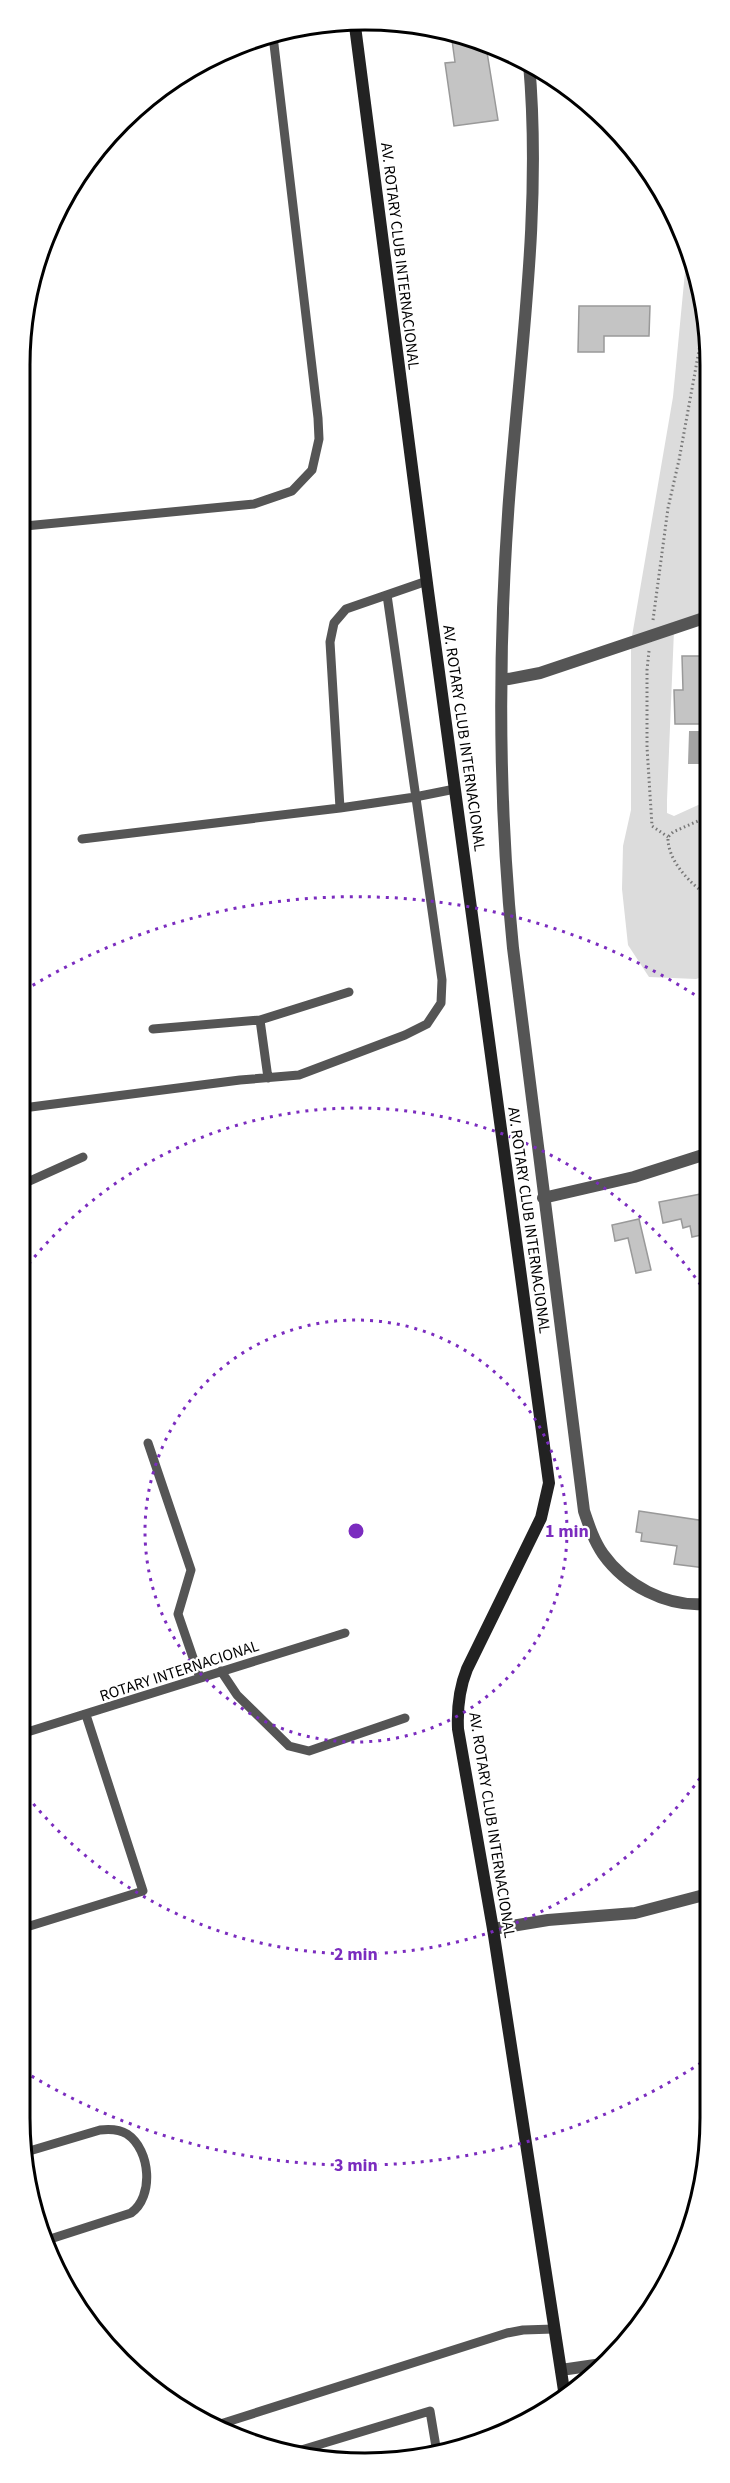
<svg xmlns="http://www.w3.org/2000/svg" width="730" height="2483" viewBox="0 0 730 2483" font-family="'Source Sans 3',sans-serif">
	<rect width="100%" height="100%" fill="#fff"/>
	<path fill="#dcdcdc" d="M687,251L708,320L707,612L674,630L667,800V813L674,816L707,801L706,976L696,979L649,977L628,945L622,889L623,846L631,810V642L673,397Z"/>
	<path fill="#a3a3a3" d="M689,731H701V764H688Z"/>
	<path fill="#c4c4c4" stroke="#999" stroke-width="1.5" d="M451,33L486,46L498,120L454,126L445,63L455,62Z
		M579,306H650L649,336H604V352H578Z
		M682,656H707V724H675L674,690H683Z
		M706,1193V1234L692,1237L690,1226L683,1228L681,1219L663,1223L659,1202Z
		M639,1219L651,1270L636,1273L628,1238L615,1241L612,1225Z
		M639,1511L705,1521V1568L674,1564L677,1546L641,1541L642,1533L636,1532Z"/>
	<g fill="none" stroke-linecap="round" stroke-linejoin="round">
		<path stroke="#777" stroke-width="3" stroke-dasharray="1.5 3" stroke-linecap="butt" d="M653,620L668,508L679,460L704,323L703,306
			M649,651L647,670V747L652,826L668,837
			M706,894C689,883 667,859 668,837L673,832L707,817"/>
		<path stroke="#555" stroke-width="9" d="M25,526L254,504L292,491L312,470L319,439L318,418L273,36
			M340,808L330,642L334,623L346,609L427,581
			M82,839L340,808L415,797L455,789
			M260,1020L268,1078
			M153,1029L260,1020L349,992
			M23,1108L240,1080L299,1075L405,1035L427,1024L441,1003L442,980L387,595
			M23,1184L83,1157
			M148,1443L191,1570L178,1614L200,1678
			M221,1671L237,1695L289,1746L309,1751L405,1718
			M21,1734L345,1633
			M20,1929L143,1891L86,1715
			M26,2152L100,2130C109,2129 119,2129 127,2134C151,2150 154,2197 131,2213L44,2241
			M211,2427L507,2333L523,2330L554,2329
			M298,2451L430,2411L437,2453"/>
		<path stroke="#555" stroke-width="12" d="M529,63C542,210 520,354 509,500C498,649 498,799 513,948L584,1511C589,1526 594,1541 603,1554C625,1585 666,1607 705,1604
			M503,680L540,673L707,617
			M543,1198L634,1177L706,1154
			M493,1929L548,1920L635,1913L704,1895
			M561,2370L602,2364"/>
		<path stroke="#222" stroke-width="12" d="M355,26L428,591L549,1483L541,1518L467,1669C459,1689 457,1707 458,1729L493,1929L565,2397"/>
	</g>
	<g fill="none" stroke="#7b2cbf" stroke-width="3" stroke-dasharray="3 6">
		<circle cx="356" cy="1531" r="211"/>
		<path d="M705 1771A423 423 0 0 1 23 1791M23 1271A423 423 0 0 1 705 1291"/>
		<path d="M701 2063A634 634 0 0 1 20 2069M25 990A634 634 0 0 1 706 1002"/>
	</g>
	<g text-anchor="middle" stroke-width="4.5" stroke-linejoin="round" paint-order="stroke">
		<g font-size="16" fill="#000" stroke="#fff">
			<text transform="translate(401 256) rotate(83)" y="6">AV. ROTARY CLUB INTERNACIONAL</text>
			<text transform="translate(465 738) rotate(82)" y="6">AV. ROTARY CLUB INTERNACIONAL</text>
			<text transform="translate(530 1220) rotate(82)" y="6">AV. ROTARY CLUB INTERNACIONAL</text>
			<text transform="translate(179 1670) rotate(-18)" y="6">ROTARY INTERNACIONAL</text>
			<text transform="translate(493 1825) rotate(81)" y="6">AV. ROTARY CLUB INTERNACIONAL</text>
		</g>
	</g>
	<path d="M0 0H730V2483H0ZM365 30H365A335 335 0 0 1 700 365V2118A335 335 0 0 1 365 2453H365A335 335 0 0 1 30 2118V365A335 335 0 0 1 365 30Z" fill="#fff" fill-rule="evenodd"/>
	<path fill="none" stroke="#000" stroke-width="3" d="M365 30H365A335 335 0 0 1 700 365V2118A335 335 0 0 1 365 2453H365A335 335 0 0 1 30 2118V365A335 335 0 0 1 365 30Z"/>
	<circle cx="356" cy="1531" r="9" fill="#7b2cbf" stroke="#fff" stroke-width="3"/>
	<g font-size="18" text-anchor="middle" font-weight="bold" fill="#7b2cbf" stroke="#fff" stroke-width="4.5" stroke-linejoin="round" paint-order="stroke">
		<text x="567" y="1537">1 min</text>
		<text x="356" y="1960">2 min</text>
		<text x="356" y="2171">3 min</text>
	</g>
</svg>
